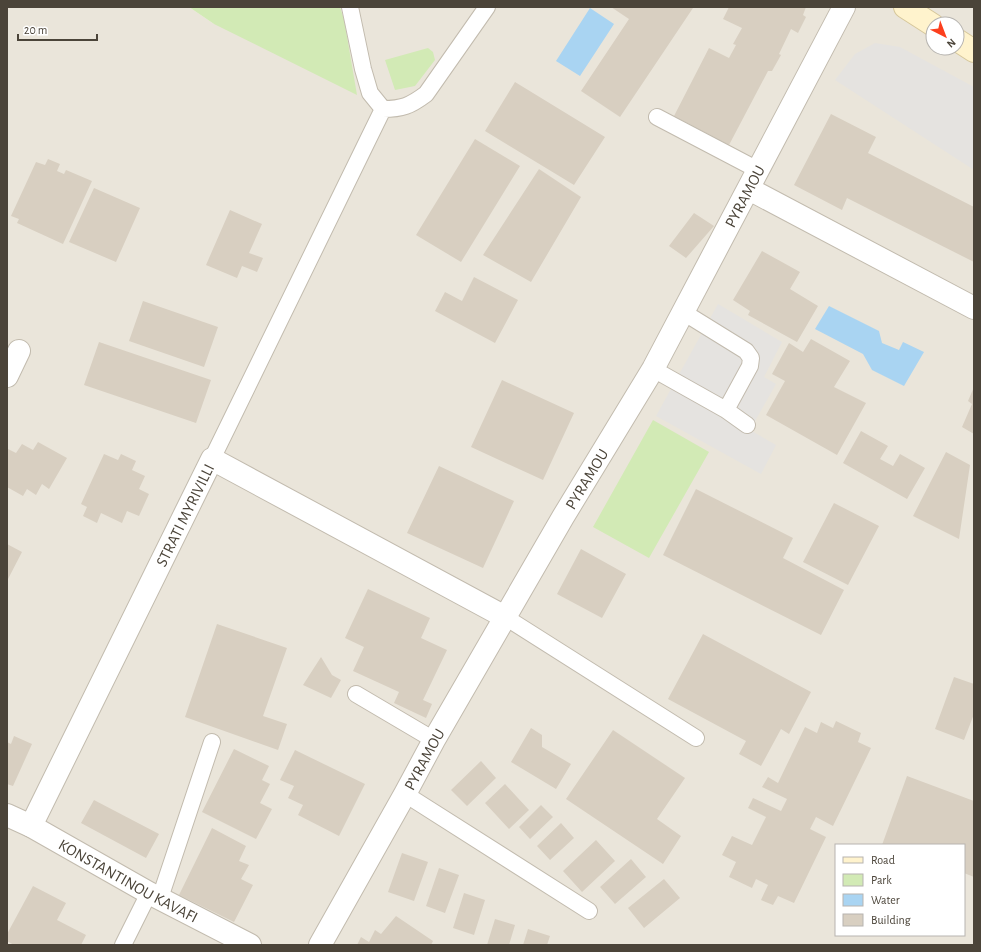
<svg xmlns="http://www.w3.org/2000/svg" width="981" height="952" viewBox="0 0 981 952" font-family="'Alegreya Sans',sans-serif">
	<rect width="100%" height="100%" fill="#f6f3ec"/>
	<path fill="#eae5da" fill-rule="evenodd" d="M7,7H189L214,24L344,19L340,7H974V945H7ZM933,24H957V48H933ZM836,845H964V935H836Z"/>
	<path fill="#d2eab5" d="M189,7H340L344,19L357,95L214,24Z
		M428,48L433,52L435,60L415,86L395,90L385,60Z
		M653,420L709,452L649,558L593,527Z"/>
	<path fill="#e5e3e0" d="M875,43L900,47L974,87V170L835,80L855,54Z
		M718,304L782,342L764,377L776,384L750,430L776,445L761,474L656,416Z"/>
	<path fill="#a9d4f2" d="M590,8L614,24L580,76L556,61Z
		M829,306L879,331L882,343L899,350L903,342L924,352L904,386L872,370L863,354L815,329Z"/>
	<path fill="#d8cfc1" d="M611,7H691L693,8L620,117L581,91L629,19Z
		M729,7H806L803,15L806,17L798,33L791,29L779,54L781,55L772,71H768L729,145L674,116L709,48L729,58L736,45L733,44L742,28L723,19Z
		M515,82L605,137L574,185L485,131Z
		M831,114L876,137L868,153L974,207V262L847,198L842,210L794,185Z
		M475,139L520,166L461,262L416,235Z
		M48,159L60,164L57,171L64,174L66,170L92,181L63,244L17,223L19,219L11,216L36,162L45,165Z
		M539,169L581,197L531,282L483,255Z
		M94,188L140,208L116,262L69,242Z
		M230,210L262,224L249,253L263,258L257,272L242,266L237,278L206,265Z
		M694,213L714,226L686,258L669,246Z
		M762,251L800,272L790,289L818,306L797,342L748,315L750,311L733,300Z
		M474,277L518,300L495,343L435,311L445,292L462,301Z
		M143,301L218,327L204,367L129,341Z
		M811,339L850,361L834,387L866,403L837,455L766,415L785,381L772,374L789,343L803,352Z
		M99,342L211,380L196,423L84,385Z
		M502,380L574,413L543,480L471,447Z
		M974,387V434L962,427L972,404L968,401Z
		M861,431L888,446L880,459L893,466L900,454L925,468L907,499L843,463Z
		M38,442L67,458L49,489L42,484L36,495L27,489L23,496L7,487V451L8,449L16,453L22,444L33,450Z
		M946,452L970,465L959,539L913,516Z
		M104,454L118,460L121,454L136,461L132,470L145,476L139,489L149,494L139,516L127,511L122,523L101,513L97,523L83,516L87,507L81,504Z
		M439,466L514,501L483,568L407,533Z
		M696,489L793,538L783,558L844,590L821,635L663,555Z
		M834,503L879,526L848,585L803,562Z
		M7,544L22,552L7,581Z
		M581,549L626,574L602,618L557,594Z
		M368,589L430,618L421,638L447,650L423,700L432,704L426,718L394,703L399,692L353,671L364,647L345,638Z
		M217,624L287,648L263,716L287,724L278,750L185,717Z
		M703,634L811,692L789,734L781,729L761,766L739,754L746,741L668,699Z
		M321,657L332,675L341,680L331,698L303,685Z
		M954,677L974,684V714L964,740L935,729Z
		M836,721L861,733L858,742L871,748L833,826L816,817L810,829L826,837L794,903L778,896L773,905L761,900L768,885L756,879L752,888L729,877L736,862L722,855L732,836L752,845L766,817L748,808L753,798L781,811L787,799L762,787L768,777L778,783L805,727L817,733L821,722L833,728Z
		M531,728L542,735V747L571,764L556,789L511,762Z
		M613,730L685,778L657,819L681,836L663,864L566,799Z
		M14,736L32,744L13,786L7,784V742L11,744Z
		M234,749L269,766L262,780L270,784L260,803L272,809L256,839L202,812Z
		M295,750L365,784L339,836L298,815L303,805L288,798L294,786L280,780Z
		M481,761L496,778L467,806L451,790Z
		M907,776L974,801V877L964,873V845H882Z
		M505,784L529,810L509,829L485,803Z
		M94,800L159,834L146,858L81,823Z
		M541,805L553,817L530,839L519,827Z
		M561,823L574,838L550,860L537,846Z
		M212,828L246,846L239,861L249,865L241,879L253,885L234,922L179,895Z
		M596,840L615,861L582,892L563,871Z
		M402,853L428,862L414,901L388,892Z
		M631,859L646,877L615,904L600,887Z
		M439,868L459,875L445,913L426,906Z
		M664,879L680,898L644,928L628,908Z
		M33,886L66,903L57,920L86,935L81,945H14L7,941V934Z
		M464,893L485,900L474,935L453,928Z
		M396,916L433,941L431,945H357L361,937L369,942L375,930L381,934Z
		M495,919L515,925L509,945H487Z
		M528,929L550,936L547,945H523Z"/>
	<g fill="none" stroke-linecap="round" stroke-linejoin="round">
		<g stroke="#c2bbae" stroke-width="18">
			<path id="lane" d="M350,7L363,69L370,93L383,109C402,109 410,106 426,94L487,7
				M657,117L758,170
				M683,312L746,351L751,358L750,366L726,410
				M653,369L726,410L747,425
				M212,459L383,109
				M505,617L696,738
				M356,694L434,740
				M405,794L589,911
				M160,898L212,742
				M123,945L149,893"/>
		</g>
		<g stroke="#c2bbae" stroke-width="24">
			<g id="street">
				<path d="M749,189L974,308"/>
				<path d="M7,376L19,351"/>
				<path id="s1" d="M7,815L31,826L149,893L250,945"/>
				<path id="s2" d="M31,826L212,459L505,617"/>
				<path id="s3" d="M320,945L405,794L434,740L563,517L653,369L844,7"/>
			</g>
		</g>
		<g stroke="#d6c79b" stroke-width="24">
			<path id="secondary" d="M905,7L933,25
				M957,40L974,51"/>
		</g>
		<use href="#lane" stroke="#fff" stroke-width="16"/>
		<use href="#street" stroke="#fff" stroke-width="22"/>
		<use href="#secondary" stroke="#fff3cd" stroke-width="22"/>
	</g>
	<g text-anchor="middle" stroke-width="3.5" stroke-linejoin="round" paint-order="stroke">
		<g font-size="16" fill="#4b4439" stroke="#fff">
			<text dy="6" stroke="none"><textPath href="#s3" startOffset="861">PYRAMOU</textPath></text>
			<text dy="6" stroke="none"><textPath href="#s3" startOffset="537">PYRAMOU</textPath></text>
			<text dy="6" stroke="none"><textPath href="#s2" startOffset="347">STRATI MYRIVILLI</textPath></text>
			<text dy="6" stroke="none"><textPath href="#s3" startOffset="213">PYRAMOU</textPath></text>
			<text dy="6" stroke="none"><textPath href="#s1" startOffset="138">KONSTANTINOU KAVAFI</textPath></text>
		</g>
	</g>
	<rect width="981" height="952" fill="none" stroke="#4b4439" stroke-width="16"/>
	<rect x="835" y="844" width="130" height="92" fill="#ffffff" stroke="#b7b4b0"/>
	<rect x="843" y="857" width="20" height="6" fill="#fff3cd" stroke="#b7b4b0"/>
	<text x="871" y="864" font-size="12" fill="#4b4439">Road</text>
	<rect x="843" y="874" width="20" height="12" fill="#d2eab5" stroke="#b7b4b0"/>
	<text x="871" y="884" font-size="12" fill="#4b4439">Park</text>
	<rect x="843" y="894" width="20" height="12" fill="#a9d4f2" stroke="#b7b4b0"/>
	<text x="871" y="904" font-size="12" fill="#4b4439">Water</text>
	<rect x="843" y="914" width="20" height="12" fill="#d8cfc1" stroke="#b7b4b0"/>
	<text x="871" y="924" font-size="12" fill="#4b4439">Building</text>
	<g transform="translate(945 36) rotate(138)"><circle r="19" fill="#ffffff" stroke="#b7b4b0"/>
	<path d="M0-3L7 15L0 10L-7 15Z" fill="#fc3f1d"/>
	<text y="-6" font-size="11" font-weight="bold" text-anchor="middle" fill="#4b4439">N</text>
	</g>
	<path d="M18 34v6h79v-6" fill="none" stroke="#4b4439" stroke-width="2"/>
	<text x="24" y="34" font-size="12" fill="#4b4439" stroke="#ffffff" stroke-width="3" paint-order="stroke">20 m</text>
</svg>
